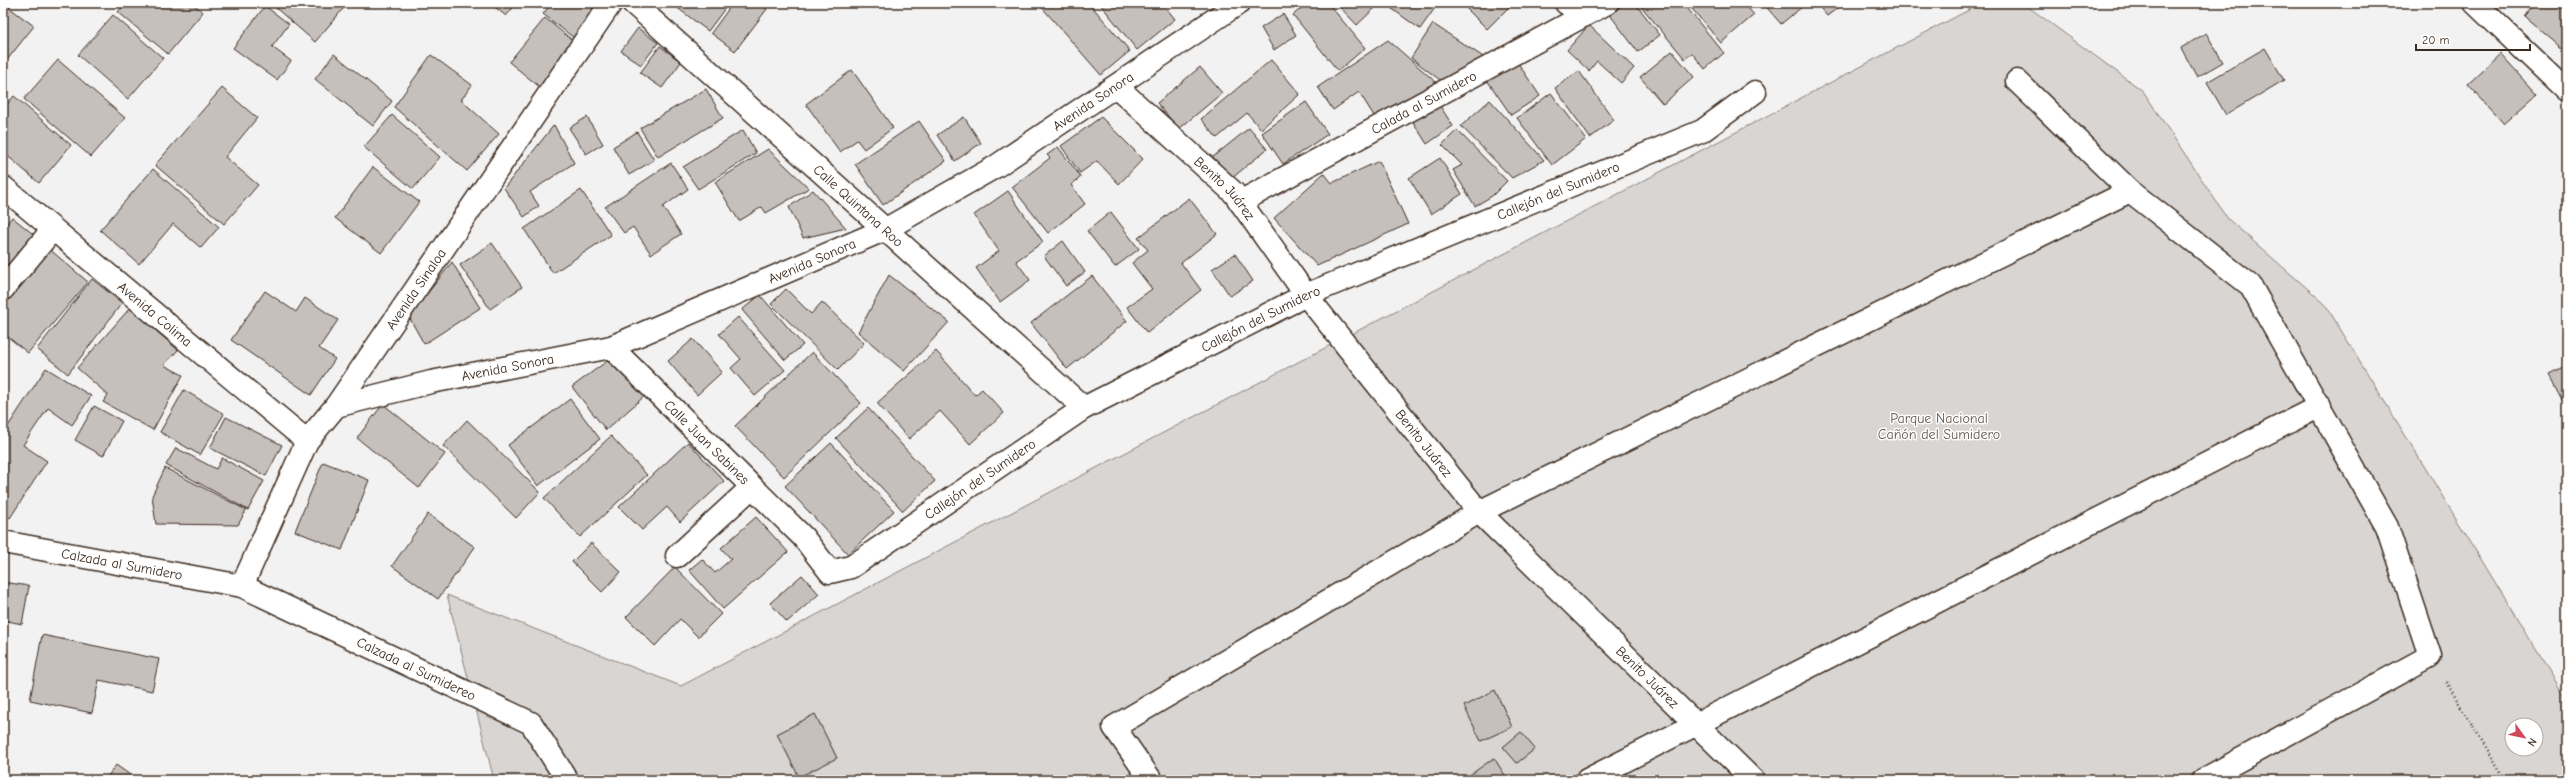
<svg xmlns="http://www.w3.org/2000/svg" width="2570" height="783" viewBox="0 0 2570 783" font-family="'Comic Neue',sans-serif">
	<rect width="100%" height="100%" fill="#f3f2f2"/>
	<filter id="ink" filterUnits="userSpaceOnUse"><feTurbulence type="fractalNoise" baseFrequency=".025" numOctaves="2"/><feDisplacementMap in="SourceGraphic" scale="8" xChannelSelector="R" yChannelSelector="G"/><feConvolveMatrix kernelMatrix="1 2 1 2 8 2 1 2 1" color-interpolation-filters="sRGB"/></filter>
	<g filter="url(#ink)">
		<path fill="#d8d5d2" stroke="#8a8078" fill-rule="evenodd" d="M1982,3H2023L2143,91L2228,219L2325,304L2567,700V780H494L447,595L681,686ZM2512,725H2536V749H2512Z"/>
		<path fill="#c6c0bd" stroke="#3b2a1e" d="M3,3L34,26L3,65Z
			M126,3H192L203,12L168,54L118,12Z
			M270,3H348L315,42Z
			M490,3H517L506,16Z
			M552,3H607L578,41L543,14Z
			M671,3H729L708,31Z
			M733,3H759L767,9L735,51L711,33Z
			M1089,3L1130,51L1101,75L1039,4Z
			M1104,3H1162L1175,19L1137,50L1101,5Z
			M1308,3H1328L1365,48L1338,71L1293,15Z
			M1336,3H1375L1377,6L1357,25Z
			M1384,3H1434L1437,5L1420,29Z
			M1461,3H1513L1487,29Z
			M1625,3H1635L1660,35L1638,52L1610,15Z
			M1643,3H1683L1724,53L1705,69L1692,53L1685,59L1640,5Z
			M1690,3H1744L1754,15L1721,43L1688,4Z
			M1763,3H1801L1803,6L1781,24Z
			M1816,3H1844L1827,16Z
			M2536,3H2567V49L2565,51L2524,16Z
			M265,6L289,24L272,47L291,61L277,80L233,48Z
			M1283,14L1296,35L1274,50L1261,28Z
			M113,15L163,58L128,99L78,55Z
			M545,18L577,44L541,88L509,62Z
			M1433,24L1488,60L1448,86L1411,58Z
			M1589,25L1634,68L1621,83L1597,61L1589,71L1567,50Z
			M638,28L658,43L641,65L621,51Z
			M2206,33L2223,62L2197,77L2181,48Z
			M1388,40L1438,84L1405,99L1376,119L1359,92L1333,110L1318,87Z
			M660,46L681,62L662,88L640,73Z
			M2265,48L2284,80L2226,115L2207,82Z
			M1672,51L1694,77L1663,104L1640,77Z
			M334,54L392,101L373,126L315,79Z
			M2500,54L2537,95L2504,124L2468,84Z
			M431,55L472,85L461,100L499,134L467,171L394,107Z
			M58,60L125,118L91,157L24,99Z
			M1271,60L1300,94L1261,129L1247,113L1217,138L1201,119Z
			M1516,60L1540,96L1511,115L1487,80Z
			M1200,67L1222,93L1179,129L1157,103Z
			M852,70L893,128L864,149L857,140L840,152L806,104Z
			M1579,71L1614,120L1590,138L1555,88Z
			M222,88L257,118L225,157L258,185L224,224L155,165Z
			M706,89L723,118L658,157L640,128Z
			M1551,93L1586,139L1552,165L1517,118Z
			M14,96L71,145L39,183L3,152V109Z
			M1436,100L1453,126L1427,144L1410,117Z
			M1490,100L1544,160L1512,178L1461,126Z
			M1306,102L1328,134L1283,164L1262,133Z
			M392,115L440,157L413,189L364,147Z
			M587,117L603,144L586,154L569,128Z
			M964,117L981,143L955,161L937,135Z
			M1101,117L1143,159L1119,184L1097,161L1080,173L1061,146Z
			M919,121L946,161L883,205L855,164Z
			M554,125L574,163L530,192L539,206L524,217L504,188Z
			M1249,128L1267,149L1231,179L1213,157Z
			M743,130L756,153L698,189L683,167Z
			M1457,130L1507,181L1492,196L1475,206L1453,170L1462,165L1442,145Z
			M637,132L654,160L629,175L613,147Z
			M1058,147L1081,177L1071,185L1085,204L1048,233L1012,187L1050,158L1047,155Z
			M768,149L809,188L766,213L762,207L739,221L715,182Z
			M1440,158L1462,194L1431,214L1409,178Z
			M1379,161L1408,224L1317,266L1274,218L1324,173L1332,183Z
			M671,163L688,189L663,207L681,234L651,254L633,227L624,233L605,207Z
			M373,167L419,202L381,253L335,218Z
			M153,169L219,227L201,248L173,224L139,264L100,230Z
			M581,190L611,235L553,273L524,229Z
			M813,190L846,228L803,238L789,207Z
			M1008,191L1043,242L1016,261L1030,280L1000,302L976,268L999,251L974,215Z
			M1189,198L1217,234L1181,263L1201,290L1147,333L1127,307L1152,289L1132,263L1148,250L1138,238Z
			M1111,212L1139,249L1115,267L1087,231Z
			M12,217L38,238L3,279V228Z
			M1063,241L1085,272L1066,286L1044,256Z
			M492,243L522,287L490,309L460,265Z
			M48,248L88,282L28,353L3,333V300Z
			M1235,254L1253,281L1230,296L1212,269Z
			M452,262L480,308L424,344L409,317Z
			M889,275L949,322L904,371L858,332Z
			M1092,276L1127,321L1067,369L1031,323Z
			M92,279L122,303L68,374L37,349Z
			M786,289L811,314L822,302L864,343L838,370L771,304Z
			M265,291L296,312L305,298L338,320L319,348L335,359L311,395L231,340Z
			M760,295L803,345L785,360L742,310Z
			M130,308L178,350L164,365L183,375L153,430L103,402L108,395L77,368Z
			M738,317L785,370L755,396L731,368L741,359L719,334Z
			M693,339L722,372L697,395L668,361Z
			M936,351L975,395L982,389L1004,413L970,444L940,411L909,439L877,403Z
			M812,352L861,403L784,477L735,426Z
			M607,361L647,394L606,430L572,387Z
			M2567,366V409L2549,375Z
			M46,368L91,396L72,425L48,408L23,445L47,461L10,518L3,513V434Z
			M184,390L224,414L200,455L160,432Z
			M570,399L600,439L538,486L508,445Z
			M383,404L445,454L419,488L357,438Z
			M94,406L122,421L103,456L75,440Z
			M868,408L935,481L903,511L836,438Z
			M226,417L282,445L266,476L210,448Z
			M467,420L540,492L516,518L443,446Z
			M611,436L647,475L580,537L544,498Z
			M688,442L724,481L680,522L667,507L642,530L619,507Z
			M831,443L894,511L848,554L785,486Z
			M176,448L216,469L222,458L264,481L248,510L166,465Z
			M323,462L369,480L342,550L295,531Z
			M165,468L246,510L238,525L156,524L152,496Z
			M428,514L475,547L438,599L392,566Z
			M756,517L788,552L723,609L689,570L702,559L715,573L731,559L721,548Z
			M591,543L621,572L602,592L572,562Z
			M675,567L721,614L698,637L680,619L655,646L626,617Z
			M802,575L819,594L787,622L770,603Z
			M3,582L29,586L22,624L3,620Z
			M42,635L159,659L152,691L99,680L92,713L30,700Z
			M1495,690L1512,727L1481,741L1464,706Z
			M815,714L837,758L799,777L777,734Z
			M1521,732L1535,749L1517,763L1503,747Z
			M1494,758L1508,780H1469L1467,777Z
			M116,765L133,777L131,780H105Z"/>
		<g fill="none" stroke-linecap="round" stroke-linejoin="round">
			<g stroke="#3b2a1e" stroke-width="25">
				<g id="minor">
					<path id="s1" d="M633,3L1084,408"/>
					<path d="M1566,3L1583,15"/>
					<path d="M2475,3L2567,91"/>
					<path d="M2017,81L2130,191L2250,285L2387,527L2430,656L2203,780"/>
					<path id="s2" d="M1117,87L1234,193L1306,295L1479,512L1753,780"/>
					<path id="s3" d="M3,187L307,441"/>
					<path id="s4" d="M1240,202L1607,3"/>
					<path d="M3,289L53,229"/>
					<path id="s5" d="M611,347L803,537L830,572L851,567L1084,408L1306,295L1702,131L1755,92"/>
					<path id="s6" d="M336,406L431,382L611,347L886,229L995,167L1239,3"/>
					<path id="s7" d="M3,542L242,586L531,723L567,780"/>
					<path d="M677,556L752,487"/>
					<path id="s8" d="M242,586L307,441L336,406L611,3"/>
					<path d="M1151,780L1114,727L1479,512L2130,191"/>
					<path d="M1587,780L2320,406"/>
				</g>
			</g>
			<path stroke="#3b2a1e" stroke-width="2.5" stroke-dasharray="1 3" stroke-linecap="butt" d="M2446,682L2506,780"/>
			<use href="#minor" stroke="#fff" stroke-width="22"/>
		</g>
	</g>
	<g text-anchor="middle" stroke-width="3" stroke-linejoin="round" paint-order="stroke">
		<g font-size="14" fill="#3b2a1e" stroke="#fff">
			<text dy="5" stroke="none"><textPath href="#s6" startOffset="824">Avenida Sonora</textPath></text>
			<text dy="5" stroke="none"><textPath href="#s4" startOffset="209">Calada al Sumidero</textPath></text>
			<text dy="5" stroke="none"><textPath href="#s2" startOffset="148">Benito Juárez</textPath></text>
			<text dy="5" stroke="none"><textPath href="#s5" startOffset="1140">Callejón del Sumidero</textPath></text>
			<text dy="5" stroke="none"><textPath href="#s1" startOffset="303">Calle Quintana Roo</textPath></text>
			<text dy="5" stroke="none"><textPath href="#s6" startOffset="500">Avenida Sonora</textPath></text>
			<text dy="5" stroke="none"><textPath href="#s8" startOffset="346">Avenida Sinaloa</textPath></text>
			<text dy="5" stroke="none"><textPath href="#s3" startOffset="198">Avenida Colima</textPath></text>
			<text dy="5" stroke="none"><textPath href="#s5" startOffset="816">Callejón del Sumidero</textPath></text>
			<text dy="5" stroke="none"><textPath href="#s6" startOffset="176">Avenida Sonora</textPath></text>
			<text dy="5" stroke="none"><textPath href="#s5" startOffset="135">Calle Juan Sabines</textPath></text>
			<text dy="5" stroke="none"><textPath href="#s2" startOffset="472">Benito Juárez</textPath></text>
			<text dy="5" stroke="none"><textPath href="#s5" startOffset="492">Callejón del Sumidero</textPath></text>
			<text dy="5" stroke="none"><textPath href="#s7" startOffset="121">Calzada al Sumidero</textPath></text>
			<text dy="5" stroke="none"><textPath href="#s7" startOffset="436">Calzada al Sumidereo</textPath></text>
			<text dy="5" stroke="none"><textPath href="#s2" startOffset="796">Benito Juárez</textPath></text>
		</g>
		<g font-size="14" fill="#62554b" stroke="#fff">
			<text x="1939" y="423">Parque Nacional<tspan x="1939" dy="16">Cañón del Sumidero</tspan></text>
		</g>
	</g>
	<rect width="2570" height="783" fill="none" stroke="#fff" stroke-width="16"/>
	<rect x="8" y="8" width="2554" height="767" fill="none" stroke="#3b2a1e" stroke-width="1.5" filter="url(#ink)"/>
	<g transform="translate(2524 737) rotate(123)"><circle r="19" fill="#ffffff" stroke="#b1aaa5"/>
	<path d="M0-3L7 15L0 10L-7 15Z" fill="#d1495b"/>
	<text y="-6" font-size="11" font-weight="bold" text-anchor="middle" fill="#3b2a1e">N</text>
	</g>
	<path d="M2416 44v6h114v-6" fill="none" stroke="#3b2a1e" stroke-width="2"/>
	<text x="2422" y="44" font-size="12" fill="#3b2a1e" stroke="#ffffff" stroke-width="3" paint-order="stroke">20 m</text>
</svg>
